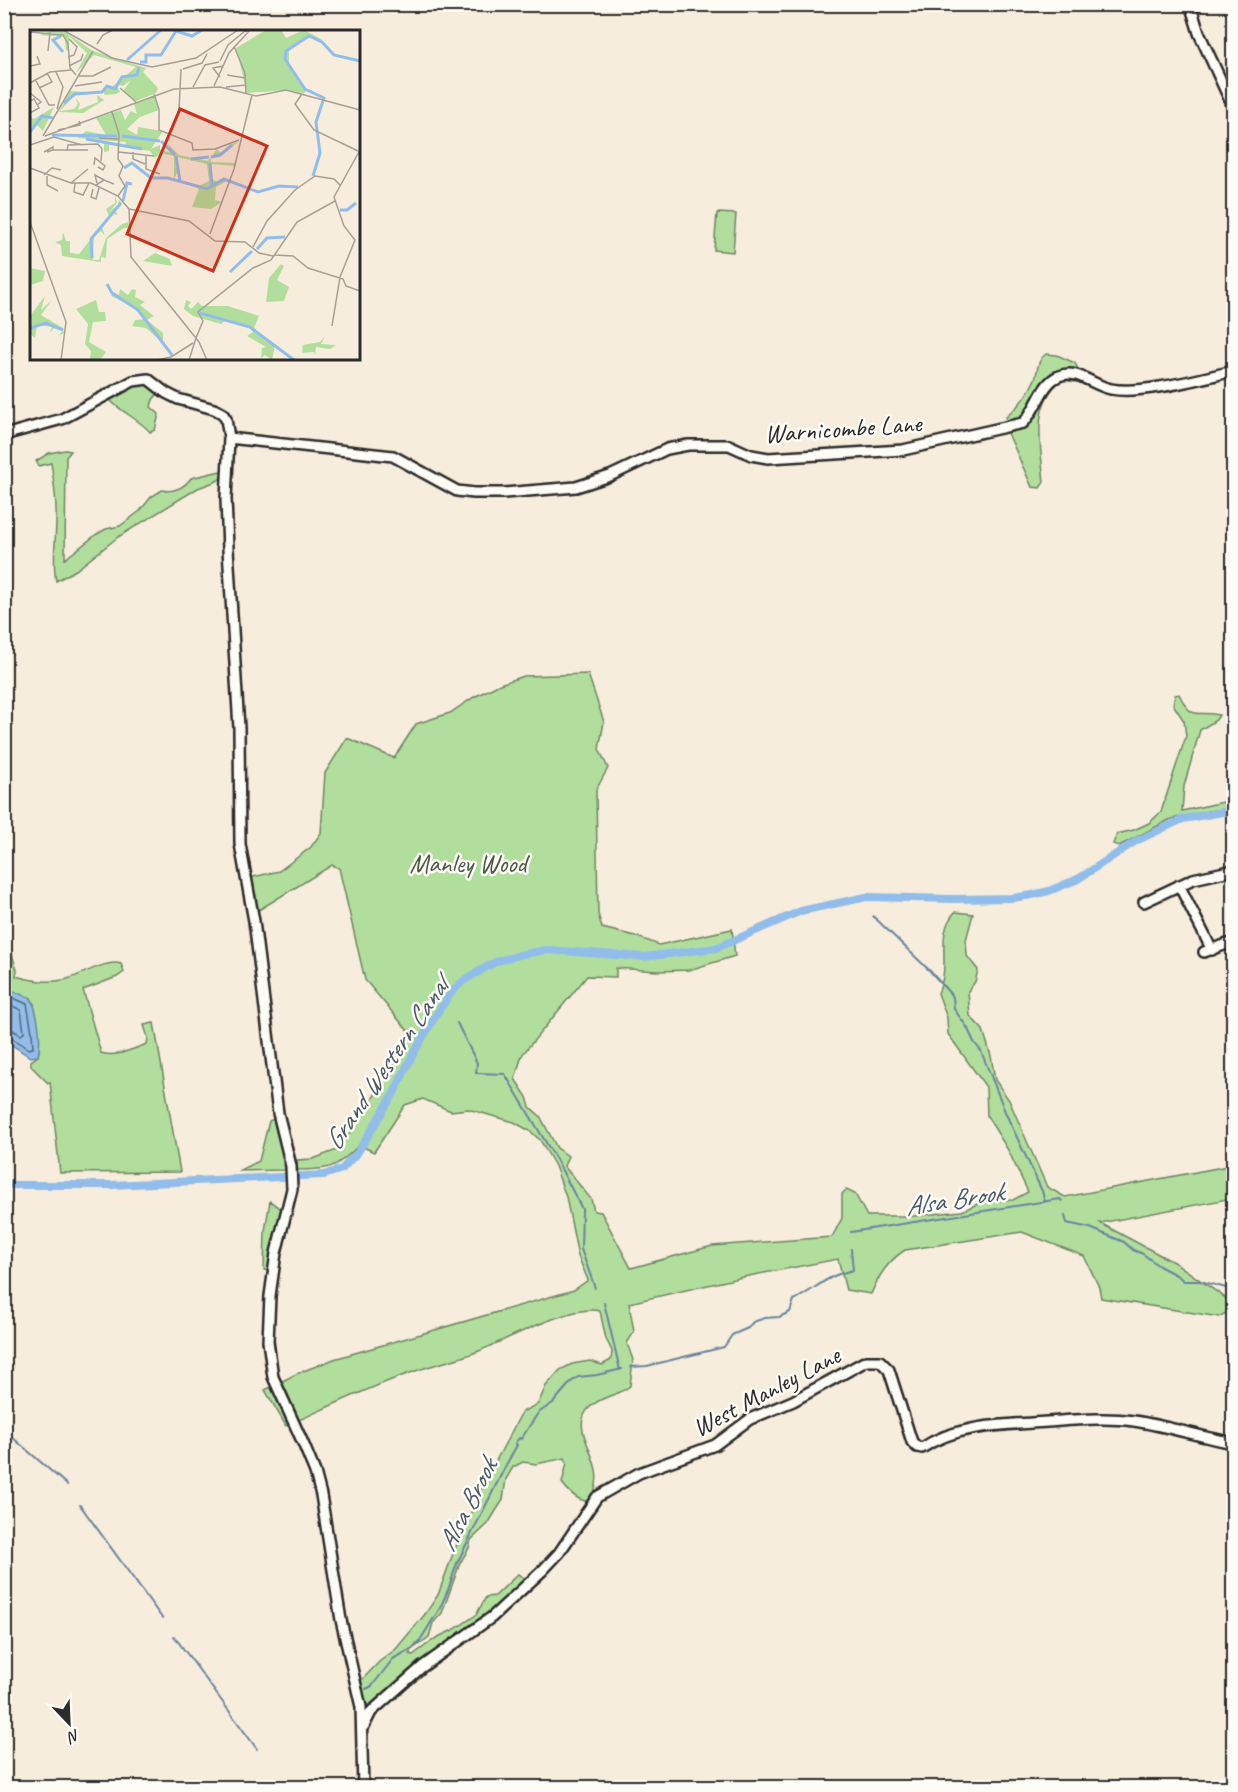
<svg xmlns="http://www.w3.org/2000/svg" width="1238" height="1792" viewBox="0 0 1238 1792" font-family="Caveat,sans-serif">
	<rect width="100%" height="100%" fill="#f7eddc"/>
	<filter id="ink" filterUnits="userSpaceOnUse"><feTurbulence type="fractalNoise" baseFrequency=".0167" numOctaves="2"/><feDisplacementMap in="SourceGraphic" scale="12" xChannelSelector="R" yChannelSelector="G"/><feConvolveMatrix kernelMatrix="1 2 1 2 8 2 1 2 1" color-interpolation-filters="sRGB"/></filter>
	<g filter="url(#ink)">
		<path fill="#b2de9d" stroke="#6e8464" stroke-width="1.5" d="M717,213L736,214L733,252L714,250Z
			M1046,354L1057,355L1075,363L1078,369L1075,382L1062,380C1030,404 1041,447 1044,482L1040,488L1032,487L1007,431L1006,417C1019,406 1028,395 1035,379C1038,370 1037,360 1046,354Z
			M136,383H147L161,393C154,396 152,400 151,407L159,414L155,430L150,432C138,418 120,412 108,398Z
			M65,450L71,451L66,457L65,559L97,534L106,529L120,526L140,511L151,497L162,490C173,493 185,487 191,478L221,471L223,476L217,481L198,488L118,537L76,570L56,581C52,561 56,540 56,520C57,501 54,482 51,463L39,466L36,461L49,453Z
			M588,674L604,722L599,749L608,768L596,790L598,914L602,928L635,936L659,945L732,929L735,956L689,970L657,971L616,968V977L587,976L522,1055L515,1079L527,1097L530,1107L540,1116L557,1148L568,1156L564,1166L591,1199L594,1211L601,1212L631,1268L712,1246L832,1237L842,1218V1194L846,1190L855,1194L867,1216H914L962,1211L984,1201L1013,1200L1028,1192L1008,1150L987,1116L986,1087L948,1034L947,1018L938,993C952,964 934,935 955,912L973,914L966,940L967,956L978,970L975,982L968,991L970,1016L983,1030L991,1056L995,1080L1009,1100L1047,1187L1065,1197L1233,1165V1198L1100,1223L1177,1264L1231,1302V1310L1219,1317L1101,1298L1099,1287L1084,1256L1022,1232L905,1250C888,1261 879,1275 871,1294L846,1290L838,1259L743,1277L629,1303L634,1332L627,1343L633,1360L630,1386C618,1396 600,1396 589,1408C565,1433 615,1465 589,1501C578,1502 569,1492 562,1483L567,1463L565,1458L536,1464L523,1462L513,1467L506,1479L503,1500L494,1514L488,1524L471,1540L469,1548L460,1563L442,1613L433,1623L429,1637L410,1651V1654L413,1655L436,1638L455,1629L476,1615L486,1597L495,1596L518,1574L526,1579L525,1584L470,1630L410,1671L372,1705H364L358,1684L379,1662L396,1649L426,1613L438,1595L454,1551L484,1483L522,1412L538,1404L546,1386L560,1370L572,1364L590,1361L602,1365L611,1360L612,1351L606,1339L600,1311C572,1304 506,1340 479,1351C457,1360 434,1364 413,1372C369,1387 328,1407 286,1426L265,1390L296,1374L334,1359L574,1290L588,1280L578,1256L566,1197L555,1166L540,1140L530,1131L514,1122L468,1109L451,1111L423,1099L405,1105L374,1152L359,1145C337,1168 329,1170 297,1170V1160L313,1159L337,1150L363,1115L403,1047L409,1032L365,980L339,868L332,865L257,911L249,878L279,871L311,847L321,833L325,773L347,738L394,758L416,724L450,713L474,697L500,684L524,676Z
			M1179,694C1193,722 1194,710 1219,715L1216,720L1200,730L1184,786L1182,811L1233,800V808L1208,811L1171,819L1119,846L1113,844L1117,834L1134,830L1149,823L1161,812L1186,736L1184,721L1173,704L1175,695Z
			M4,929L17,970L16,976C32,981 47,983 63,980C78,978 107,958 121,964L124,972L117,977L83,990L101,1053C116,1058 132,1049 147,1044L148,1038L144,1025L154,1023L180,1172L60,1173L50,1082L48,1083L31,1066V1061L38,1056L39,1051L34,1004L31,998L5,988Z
			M274,1119L287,1167L284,1170L239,1171L259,1161L269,1121Z
			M270,1201L284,1211L268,1271L264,1270L265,1231Z"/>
		<path fill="#92bdea" stroke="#69839e" stroke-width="1.5" d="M4,988L31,998C38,1013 42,1040 38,1056L30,1057L5,1040Z"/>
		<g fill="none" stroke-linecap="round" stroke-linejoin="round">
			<path stroke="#546577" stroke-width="1.5" d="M4,994L27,1004L32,1032L33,1048L29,1049L10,1037L4,1036
				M4,1002L21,1010L24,1033L21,1035L11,1029L4,1028"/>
			<path stroke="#69839e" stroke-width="2" d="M873,916L930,971L953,997L954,1009L967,1027L974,1042L981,1051L1006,1114L1042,1191L1045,1202
				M457,1023L477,1063L476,1073L505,1074L557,1161L582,1209L581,1249L595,1288
				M1065,1216L1067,1223L1090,1228L1124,1242L1133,1250L1143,1254L1159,1266L1178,1276L1184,1281H1200L1234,1290
				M851,1232L1060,1199L1062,1201
				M604,1303L620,1370
				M630,1367L647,1366L724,1347L732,1335L748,1328L753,1322L765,1318L779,1317L790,1312L794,1300C809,1293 819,1283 834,1276C840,1273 846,1272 853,1270L851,1249
				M4,1430L67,1485
				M80,1505L162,1618
				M174,1636L257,1749
				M366,1689L372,1686L393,1659L413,1648L419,1642L440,1608L448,1590L457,1563L506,1465L517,1445L515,1443L519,1438L521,1439L538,1413L553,1403L571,1382L578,1377L597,1375L622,1369"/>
			<path stroke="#92bdea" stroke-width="8" d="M4,1185H111L324,1175L342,1169L358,1152L394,1093L412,1056L439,1010L452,992L463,981L495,962L523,954L547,950L644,957L716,948L801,911L866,897L955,899L1013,898L1032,895L1049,891L1078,879L1136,841L1183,819L1234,810"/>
			<g stroke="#2b2b2b" stroke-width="14">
				<path id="minor" d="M1190,4L1199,33L1234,109
					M4,435L62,419L133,381L148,379L166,393L178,399L214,409L222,413L226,419L229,438L226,499L228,549L239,728L240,844L254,921L278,1113L291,1166L292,1189L276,1253L270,1296L268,1341L273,1377L303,1443L315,1472L321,1495L341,1620L361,1707L363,1788
					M229,438L393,456L457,491L474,493H504L576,487L610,476L667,449L688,445H729L751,455L768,458L903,450L1023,423C1037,410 1041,383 1059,376C1077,368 1093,386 1111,389C1141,395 1202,378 1234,371
					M1179,885L1212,950
					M1144,902L1193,879L1234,870
					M1204,952L1227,944
					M362,1727L364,1726L371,1712L422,1667L492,1617L543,1570L559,1553L597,1497L639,1473L715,1445L750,1419L793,1401L866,1361H880L889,1370L912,1442L917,1447L922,1448C958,1424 1006,1425 1047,1422C1076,1420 1106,1417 1134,1421C1168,1426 1200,1437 1234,1443"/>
			</g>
			<use href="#minor" stroke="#fdfcf7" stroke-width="9"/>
		</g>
	</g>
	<g text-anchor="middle" stroke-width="5" stroke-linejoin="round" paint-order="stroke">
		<g font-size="26" fill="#2b2b2b" stroke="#fdfcf7">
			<text transform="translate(843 428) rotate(-4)" y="9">Warnicombe Lane</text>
			<text transform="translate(766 1391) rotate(-28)" y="9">West Manley Lane</text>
		</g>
		<g font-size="26" fill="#4d5848" stroke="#fdfcf7">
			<text x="468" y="872">Manley Wood</text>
		</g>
		<g font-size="27" font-style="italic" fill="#4a5764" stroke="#fdfcf7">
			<text transform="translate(386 1064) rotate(-56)" y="9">Grand Western Canal</text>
			<text transform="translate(954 1199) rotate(-9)" y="9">Alsa Brook</text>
			<text transform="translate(467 1505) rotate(-63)" y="9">Alsa Brook</text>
		</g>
	</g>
	<g transform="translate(30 30)">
		<rect width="330" height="330" fill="#f7eddc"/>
		<path d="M23,0H32L63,21L116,38L113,42L128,58L126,63L106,71L93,61L101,50L93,56L86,54L90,62L86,64L75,65L72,60L76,56H83L106,37L64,25L46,43L57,23L39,6V18L36,21L35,7L10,5ZM236,0H251L256,8L274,0L293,10L275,7L259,21V37L276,61L273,64L257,60L217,63L206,18ZM40,61L71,63L45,65L30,81L44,79L48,74L45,67L50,74L48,80L68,72L67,65L74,70L53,83L29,82ZM124,65L129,80L110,87L97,99L107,105L108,97L133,101L121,119L130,115V120L142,123L137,113L149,125L178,131L187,119L191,123L202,114L209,111L189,127L181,128V132L206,133V136L180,134L181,148L187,152L191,150L197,151L186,157L185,170L192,172L181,179L162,177L169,159L160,154L171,155L179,151L177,134L147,127L148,141L144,149V126L130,123L125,128L120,121L79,115V121L74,122V114L95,115L96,112L47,108L56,101L76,105L66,88L91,80L95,90L101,81L107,84L104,74ZM24,77L13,101L6,94L0,102V87L4,89ZM85,165L87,173L80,181L88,175L89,170L92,173L85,181L88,185L81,183L72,197L75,206L71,201L64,206L63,230H69L76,208L92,194L98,192L100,198H94L77,209L76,228L71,227V232L32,226L31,215L25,212L32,210L33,202L36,211H40V223L49,224L79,186L76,179L85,173ZM125,223L140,229L142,236L113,231ZM251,234L254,236L247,250L259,257L254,271L236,272L239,248ZM0,238L15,241L13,251L0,255ZM90,259L98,265L102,259L106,260L105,267L115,272L110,275L124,286L117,290L133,303V313L116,298L102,296L105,290L115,289L102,276L81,266L83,262L89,265ZM15,266L11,280L22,270L11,285L33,298L34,303L28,306L33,301L24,298L20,303L22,297L7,295L5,308L0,304V286ZM66,270L69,282H75L76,291L63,292L59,312L76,322L70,330H60L61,321L55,314L58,294L46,279ZM156,270L161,272L158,276L161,279L168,272L172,276H198L229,286L224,298L236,311L250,317L245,316L242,330L235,325L231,328L232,318L236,317L217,306L223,302L219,297L197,289L191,294L163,286L154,279ZM295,306L291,314L306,315L300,319L286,317L285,326L284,322L272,323L273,315L290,312Z" fill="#b2de9d"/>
		<path fill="none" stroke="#92bdea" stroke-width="3" d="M31,6L23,10L33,22M97,30L131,0M110,32H116V25H131L146,1L162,6L172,0M34,73L45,64L72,62L77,56L85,59L92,47L107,45L109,37M0,102L12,86L23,88M22,105L87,106M92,106L130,111M56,109L112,119M131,111L145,125M146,126L150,151M181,127L190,125L202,115M161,129L179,127M180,133L182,156M94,138L102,133L121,148H138L177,159L194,149L228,162L249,156L268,157M283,146L290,123L286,92L294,68L275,59L255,29L256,21L279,6L292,12L304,25L330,31M93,171L97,153L102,154M310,180H317L326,173M227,219L237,208L255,207M62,228L61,209L91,173M200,242L222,221M77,254L82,263L108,280L142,325M170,283L220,297L264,330M0,298L16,293L33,300"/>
		<path fill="none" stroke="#a59f95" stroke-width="1.5" d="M33,0L82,28L122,37L166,28L208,0M0,2L33,5L38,14L40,38L46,45M67,14L73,5L83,0M204,16L215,43L216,64M18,21L20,2M38,27L44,25L47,17L39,9M190,31L198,15L215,1L219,2M0,36L10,34L7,26M39,36L51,30L53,24M153,39L172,33L177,24M26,42L33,57L27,79M197,45L215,48M49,46H63L81,37M190,47L183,38L193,36M5,49L19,75H25M0,53L20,42L41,40M45,56L72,52M184,56L199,23L220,0M163,57L175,35L189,32M196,57L216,55M9,58L22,52L17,43M90,58L106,72M0,63L11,72L7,75M124,64L129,79V100L162,113L163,120L185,119L209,110M272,64L265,74L284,100L328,121M0,71L4,69L9,78L0,83M149,80L151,39M82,82L89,104L88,129L93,136L89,146L95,156L88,166M28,100L50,95L49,91M13,106L63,21M15,106L144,59L190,57L226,66L256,60L330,80M69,108L89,109M0,115L24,107L52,115M23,120H58M37,121L38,115L68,114L72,119L71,131M14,122L23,117V120L17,122M89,122L124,126M103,122V129L115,134M116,125V139L130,144M64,135L65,128L75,136L73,140L68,137M0,138L41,153H61L88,166L99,179M14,145L22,138L31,140M17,146V155L28,161M41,153L58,139M45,153L44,162L53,165L59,153M67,153L65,145L74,150M66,155L74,150L84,154M63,159L61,167L66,169L69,158M99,179L101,227L169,312L177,330M99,179L159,191L185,211L215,212L229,223L243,226M0,192L36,292L31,330M180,204L204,139L222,65M223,217L237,191L265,160L285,146L304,149L310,155M245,225L263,226L278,238L313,249L316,256L330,261M310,247L325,210L314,196L304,167L330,120M302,296L310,247M166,308L173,291L168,282L223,238L241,230L267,192L305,171M127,330L141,327L163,313M159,330L166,308"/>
		<path fill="#c8321e" fill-opacity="0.15" stroke="#c8321e" stroke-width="3" d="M150,79L237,116L183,241L97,204Z"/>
		<rect width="330" height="330" fill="none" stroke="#2b2b2b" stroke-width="3"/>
	</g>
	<rect width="1238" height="1792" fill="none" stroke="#fdfcf7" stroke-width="24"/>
	<rect x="12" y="12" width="1214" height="1768" fill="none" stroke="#2b2b2b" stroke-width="2" filter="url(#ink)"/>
	<g transform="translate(69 1723) rotate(157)" stroke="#fdfcf7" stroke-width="4.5" paint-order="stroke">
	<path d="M0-4.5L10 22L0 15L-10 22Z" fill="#2b2b2b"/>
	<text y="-9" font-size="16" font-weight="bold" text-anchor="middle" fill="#2b2b2b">N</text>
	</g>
</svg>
